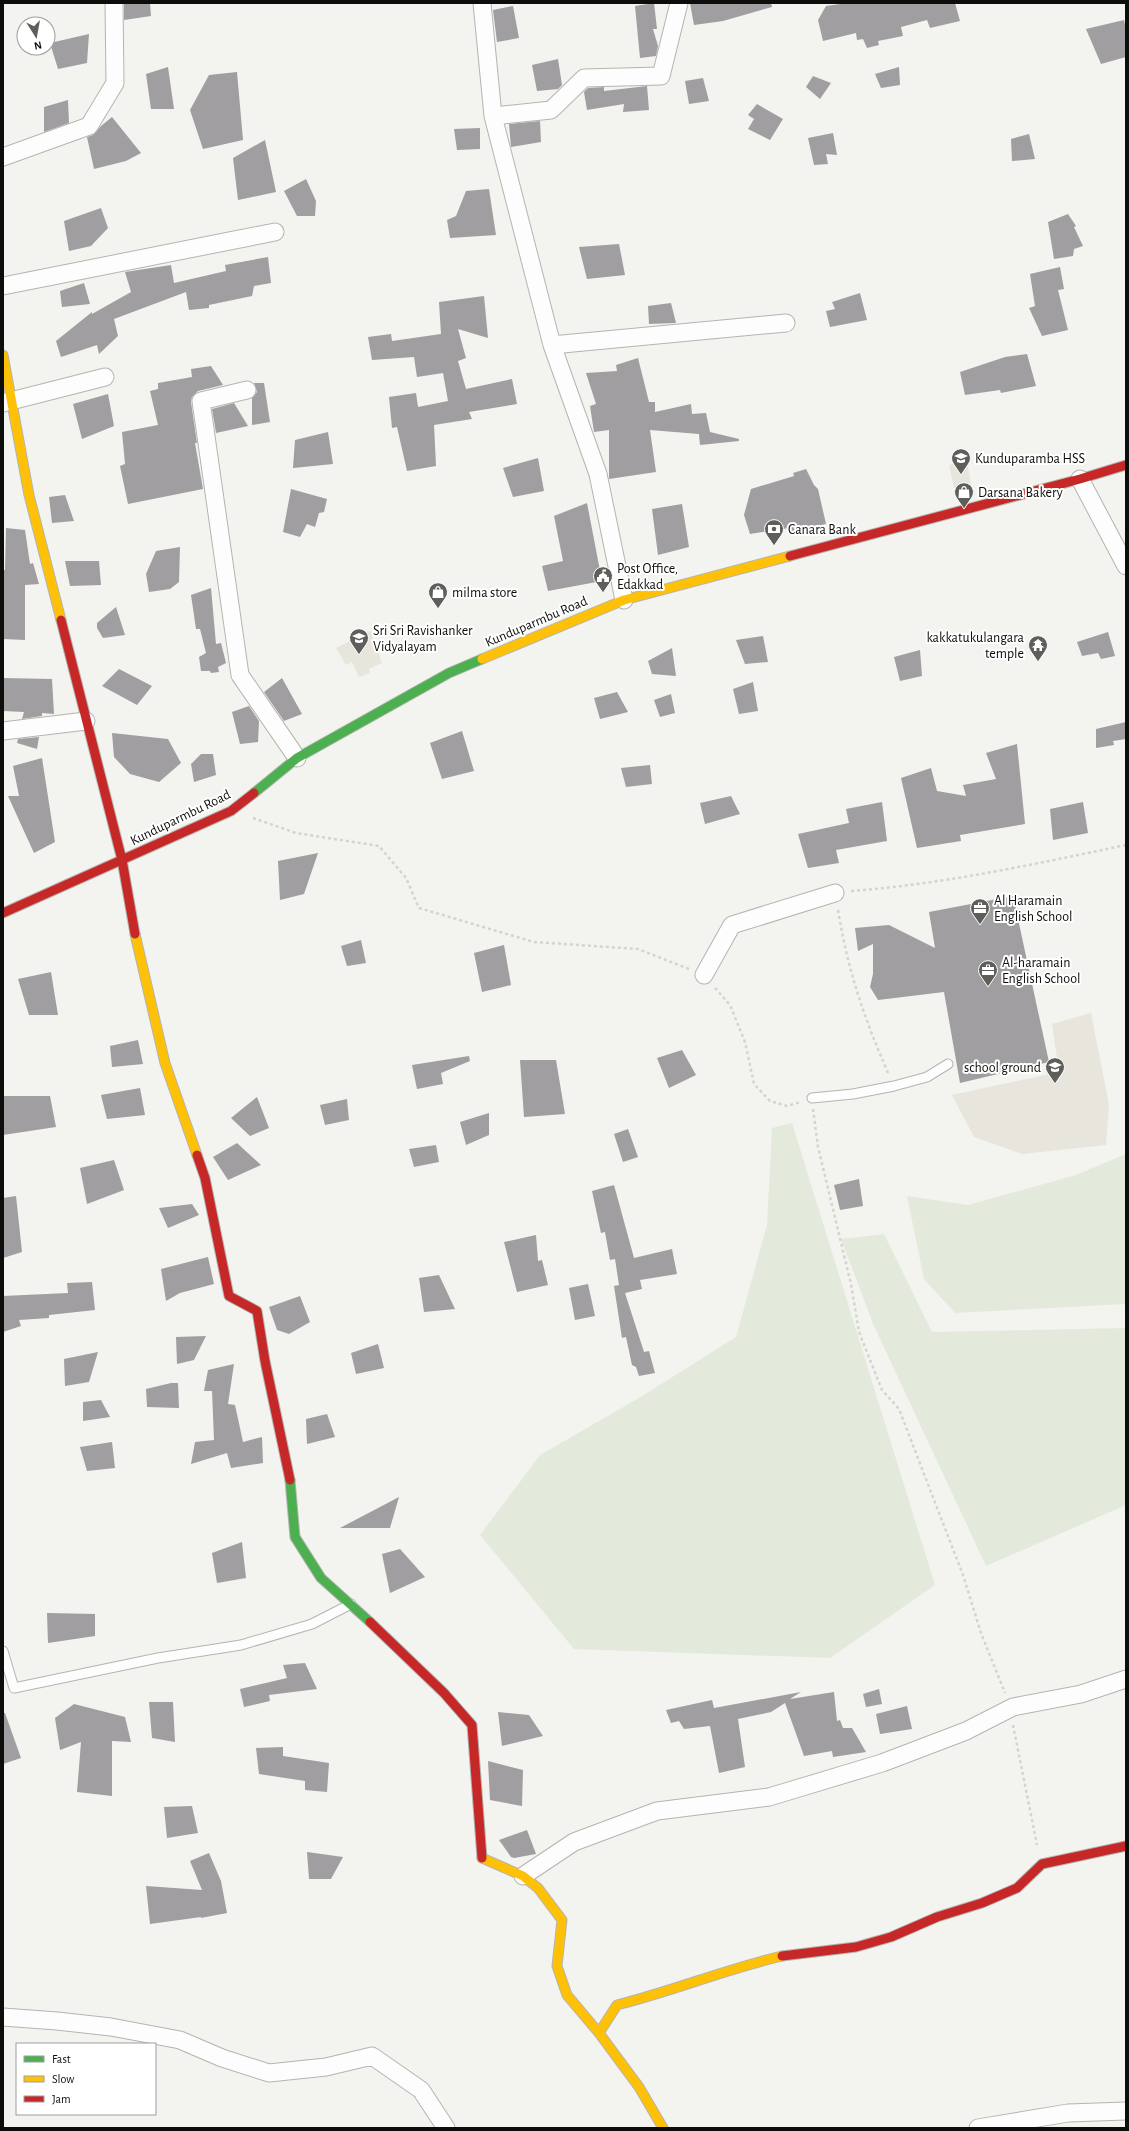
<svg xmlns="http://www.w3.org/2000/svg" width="1129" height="2131" viewBox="0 0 1129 2131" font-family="'Alegreya Sans',sans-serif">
	<rect width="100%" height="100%" fill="#f3f3ef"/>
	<path fill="#e7e5dc" d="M967,461L971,484L954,488L949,465Z
		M371,631L382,663L369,669L370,673L359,677L352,662L346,665L336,648Z
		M1091,1013L1109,1105L1106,1145L1022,1154L974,1137L952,1095L1059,1072L1052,1024Z"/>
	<path fill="#e4eadb" d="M792,1123L935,1585L830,1658L574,1649L480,1535L540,1455L639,1398L736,1337L767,1225L772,1128Z
		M1126,1154V1304L955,1313L924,1279L907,1196L968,1205L1076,1175Z
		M884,1234L932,1332L1126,1328V1505L986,1566L874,1326L841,1239Z"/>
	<path fill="#a09ea1" d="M124,3H150L151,16L124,20Z
		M654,3L657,29H653L658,46L656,56L640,58L635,6Z
		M690,3H771L772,7L723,21L694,25Z
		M847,3H955L960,21L930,28L927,20L901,27L903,36L878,41L879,45L867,48L863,39L857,40L856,33L823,41L818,20L826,6Z
		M513,6L519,38L497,42L493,10Z
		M1124,20L1126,29V57L1101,64L1086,29Z
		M89,34L87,63L58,69L50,43Z
		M558,59L562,85L558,89L537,91L532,65Z
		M168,67L174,109H151L146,74Z
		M899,67L900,85L881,88L875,74Z
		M237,72L243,140L203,149L190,110L209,75Z
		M813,76L831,83L820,99L806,87Z
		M703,78L709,101L689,104L685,81Z
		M647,86L649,110L623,112L624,104L587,110L584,92L588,88L604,87V91Z
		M68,100L69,123L44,132V107Z
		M757,104L783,119L770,140L748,129L754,119L748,115Z
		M112,117L141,153L126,161L94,169L87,137L93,135L101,126Z
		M540,121L541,142L511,147L509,124Z
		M480,128V149L457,150L454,129Z
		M833,133L837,155L826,154L828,164L814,165L808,138Z
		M1029,134L1035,159L1012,161L1011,139Z
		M265,140L276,192L238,200L233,158Z
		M306,179L316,201L315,216H297L284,191Z
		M489,189L496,235L450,238L447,220L456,216L466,191Z
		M101,208L108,228L91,246L69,251L64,221Z
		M1068,214L1076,226L1074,227L1083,246L1074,249L1073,256L1054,259L1048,222Z
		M619,244L625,275L587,279L579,247Z
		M268,257L271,283L254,286L252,296L209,305V308L189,310L186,292L114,319L118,336L99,354L97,345L61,357L56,341L92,312V314L131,292L125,272L171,265L174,283L226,271L225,265Z
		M1060,267L1064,289L1058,290L1068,330L1042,336L1029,308L1035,306L1030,274Z
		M84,283L90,304L62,307L60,291Z
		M860,293L867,320L830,327L826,311L835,309L832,302Z
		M484,296L488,338L458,329L466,358L458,361L466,389L512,379L517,404L469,412L472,419L434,425L436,466L407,471L397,427L392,428L389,397L416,393L418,407L448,401L443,373L417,377L414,357L372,360L368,337L391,334L392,341L441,334L439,302Z
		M671,303L676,323L649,324L648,306Z
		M1027,354L1036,386L1001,393L1000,390L965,395L960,372L1005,357Z
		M638,358L649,402H655V412L691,404L692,414L706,413L710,432L739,439V441L700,445L699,434L650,430L656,472L609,479V430L594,432L590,406L596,404L586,373L617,371L616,365Z
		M211,366L223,385L198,391L192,397L191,402L197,443H195L203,489L128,504L120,466L125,464L122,432L158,425L150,391L158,389V383L192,377L191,369Z
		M254,383H264L270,422L252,425V398L257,392Z
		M108,394L114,426L82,439L73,404Z
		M234,403L248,426L216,433L212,409Z
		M328,432L333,464L293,468L295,440Z
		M538,458L544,491L513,497L503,468Z
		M806,469L814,485L818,489L826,524L789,532V528L750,534L744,515L751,489L794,476L793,473Z
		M291,489L327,499L324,512L319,513L315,527L307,524L300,537L283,532Z
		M65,495L74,521L52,523L49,497Z
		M587,503L602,581L548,591L542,566L563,561L554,516Z
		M682,504L689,547L658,555L652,509Z
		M6,528L25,530L30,564L33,563L39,584L25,585V640L3,639V570H5Z
		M180,547L179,582L170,589L149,592L146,574L156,551Z
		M65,561H99L101,585L70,586Z
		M211,588L216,644L221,643L226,663L218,667L219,672L211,673L210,671H201L199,657L206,653L200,629H196L191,595Z
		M116,607L125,635L103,638L97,628V623Z
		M1108,632L1115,656L1101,659L1098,653L1082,656L1077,642Z
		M763,636L768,662L745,664L736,640Z
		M672,648L676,676L652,674L648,661Z
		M920,650L922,676L900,681L894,657Z
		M119,669L152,686L137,705L102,686Z
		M3,678L52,679L54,714L42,713V716L22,719L24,712L3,711Z
		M282,678L302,714L284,721L264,692Z
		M753,682L758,711L739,714L733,689Z
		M617,692L628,712L600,719L594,698Z
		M671,694L675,713L660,717L654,700Z
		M249,706L259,721L258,742L240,744L232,712Z
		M1126,722V739L1113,741L1114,745L1096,748V729Z
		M462,731L474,771L442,779L430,743Z
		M112,733L168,739L181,763L159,782L130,774L114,757Z
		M39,737L37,749L17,743L18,739Z
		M1017,744L1025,824L960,835L961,841L917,848L901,778L931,768L937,791L966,796L963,785L996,779L986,753Z
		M201,754H213L216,775L194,782L191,764Z
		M42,758L55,842L34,853L8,796H19L13,766Z
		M650,765L652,784L626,787L621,768Z
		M731,796L740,814L705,824L700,803Z
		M882,802L887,841L836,850L839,863L808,868L798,834L849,823L846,809Z
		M1083,802L1088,833L1053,840L1050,809Z
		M318,853L304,894L280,900L278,861Z
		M1013,896L1049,1062L960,1083L944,992L878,1000L870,987L873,974V944L858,951L855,928L889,925L935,948L929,912Z
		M361,940L366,963L347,966L341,946Z
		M504,945L511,985L482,992L474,953Z
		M51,972L58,1015H29L18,979Z
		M138,1040L143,1064L112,1067L110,1046Z
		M682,1050L696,1075L669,1088L657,1058Z
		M469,1056L470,1061L441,1073L443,1084L417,1089L412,1065Z
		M520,1060H556L565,1114L524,1117Z
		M140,1088L145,1115L107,1119L101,1095Z
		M3,1096H50L56,1127L3,1135Z
		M257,1097L269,1128L250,1136L231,1118Z
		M347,1099L349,1120L325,1125L320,1105Z
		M489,1113V1135L466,1145L460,1122Z
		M628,1129L638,1157L623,1162L614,1134Z
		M237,1143L261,1165L228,1180L213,1157Z
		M436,1145L439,1162L414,1167L409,1149Z
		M114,1160L124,1190L87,1204L80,1168Z
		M859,1179L863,1206L840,1210L834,1185Z
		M614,1185L634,1258L672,1249L677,1274L640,1280L642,1289L625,1293L644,1352L649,1351L655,1373L639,1376L636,1367L632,1365L626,1337L622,1338L614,1286L619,1285L615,1259L610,1260L605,1232L601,1233L592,1191Z
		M16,1196L22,1252L3,1258V1198Z
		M192,1204L199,1215L168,1228L159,1208Z
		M536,1235L538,1261L542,1260L548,1285L517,1292L504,1242Z
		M208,1257L214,1284L180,1293L166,1301L161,1269Z
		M439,1275L455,1309L424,1312L419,1278Z
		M92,1282L95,1310L49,1315V1318L19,1320L21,1326L3,1332V1296L68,1293L67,1283Z
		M588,1284L595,1316L575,1320L569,1288Z
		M300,1296L310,1322L289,1334L277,1330L269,1307Z
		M206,1336L194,1360L177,1364L176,1337Z
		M378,1344L384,1368L356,1374L351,1353Z
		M98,1352L89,1382L65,1386L64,1359Z
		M234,1364L228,1404L235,1405L243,1442L262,1437L263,1463L231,1468L227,1453L191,1464L195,1442L214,1440L212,1391H204L208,1370Z
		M171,1383H178L179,1408L147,1407L146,1389Z
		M101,1400L110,1417L83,1421V1402Z
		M327,1414L335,1437L307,1444L306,1419Z
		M112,1442L115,1468L87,1471L80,1447Z
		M399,1497L390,1528H340Z
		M242,1542L246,1578L217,1583L212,1553Z
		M400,1549L425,1577L390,1593L382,1554Z
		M47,1613L95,1614V1636L48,1643Z
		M305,1663L317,1689L269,1695L270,1701L244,1707L240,1689L287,1678L283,1665Z
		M879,1689L882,1704L866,1707L863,1694Z
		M801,1692L790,1699L834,1692L837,1721L840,1720L843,1728H852L866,1752L833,1757L832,1751L804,1756L785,1703L771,1712L738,1719L745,1767L719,1773L710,1726L684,1729L679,1721L671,1723L666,1710L712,1700L714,1708Z
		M149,1702H173L175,1742L152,1738Z
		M74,1704L125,1717L131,1742L112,1741V1796L77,1792L81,1742L60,1750L55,1718Z
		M907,1706L912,1729L880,1734L876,1714Z
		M498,1712L529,1715L543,1736L502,1746Z
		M3,1713H5L21,1758L3,1764Z
		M283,1747V1756L329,1763L327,1792L305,1790V1781L259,1774L256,1748Z
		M488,1761L523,1770L522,1806L490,1800Z
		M192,1806L198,1833L167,1838L164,1807Z
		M527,1830L536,1854L514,1858L511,1857L499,1840Z
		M307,1852L343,1857L331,1879H309Z
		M209,1853L221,1881L227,1913L201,1918V1917L150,1924L146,1886L202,1890L190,1861Z"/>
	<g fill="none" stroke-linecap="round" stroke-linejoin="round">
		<g stroke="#b4b4b1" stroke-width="11">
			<path id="lane" d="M812,1098L853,1094L894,1086L927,1077L948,1064
				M3,1651L14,1688L158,1658L241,1645L312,1624L351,1604"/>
		</g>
		<g stroke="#b4b4b1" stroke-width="19">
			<path id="street" d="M482,3L493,116L552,345L598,474L624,600
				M493,116L551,110L584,78L661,76L679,3
				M3,157L89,126L115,83L114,3
				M3,286L275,232
				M552,345L786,323
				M247,390L201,401L240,675L297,758
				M3,403L105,377
				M1080,479L1126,566
				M3,731L86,721
				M704,975L732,925L835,893
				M523,1876L574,1842L657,1811L769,1797L882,1763L966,1731L1013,1707L1081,1694L1126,1679
				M3,2017L57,2021L111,2027L180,2040L222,2058L269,2073L326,2067L372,2056L421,2090L446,2128
				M978,2128L1068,2113L1126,2111"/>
		</g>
		<g stroke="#b4b4b1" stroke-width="11">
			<path id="fast" d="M254,793L297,758L449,673L482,659
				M290,1480L295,1537L321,1578L370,1622"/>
		</g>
		<g stroke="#b4b4b1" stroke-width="11">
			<path id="slow" d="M3,355L29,495L61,620
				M482,659L624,600L790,556
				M135,934L165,1063L197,1155
				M482,1858L523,1876L538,1888L562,1920L557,1966L567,1995L599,2033
				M663,2128L639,2087L599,2033L617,2005C673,1991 726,1969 782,1956"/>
		</g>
		<g stroke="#b4b4b1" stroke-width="11">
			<path id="jam" d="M790,556L1080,479L1126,465
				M61,620L122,860L135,934
				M3,913L231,811L254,793
				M197,1155L205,1178L229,1296L257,1311L265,1361L290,1480
				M370,1622L444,1693L472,1725L482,1858
				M782,1956L856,1947L891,1937L937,1917L982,1903L1017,1888L1042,1864L1126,1846"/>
		</g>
		<path stroke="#d3d3d2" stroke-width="2.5" stroke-dasharray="3 3" stroke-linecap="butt" d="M253,818L296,833L379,846L406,878L419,908L534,942L638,949L689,969
			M851,891C944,884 1035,864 1126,845
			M838,910C848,971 864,1018 889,1075
			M715,988L730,1005L745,1042L754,1084L770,1101L787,1106L801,1102
			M813,1109L818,1147L851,1284L859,1332L882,1390L899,1409L963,1575L981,1633L1005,1693
			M1013,1725L1037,1845"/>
		<use href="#lane" stroke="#fdfdfd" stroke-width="9"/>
		<use href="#street" stroke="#fdfdfd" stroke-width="17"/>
		<use href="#fast" stroke="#4caf50" stroke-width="9"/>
		<use href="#slow" stroke="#ffc107" stroke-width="9"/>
		<use href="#jam" stroke="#c62828" stroke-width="9"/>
	</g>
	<defs>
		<g id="school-pin" transform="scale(1)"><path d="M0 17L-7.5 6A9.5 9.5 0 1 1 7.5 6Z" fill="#5e5e5b" stroke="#fff"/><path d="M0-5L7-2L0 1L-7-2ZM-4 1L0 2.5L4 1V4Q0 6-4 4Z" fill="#fff"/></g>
		<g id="shop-pin" transform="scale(1)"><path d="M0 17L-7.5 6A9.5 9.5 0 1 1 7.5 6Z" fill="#5e5e5b" stroke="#fff"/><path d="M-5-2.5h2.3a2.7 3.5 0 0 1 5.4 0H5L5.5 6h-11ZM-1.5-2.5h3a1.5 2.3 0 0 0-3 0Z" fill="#fff"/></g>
		<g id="bank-pin" transform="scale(1)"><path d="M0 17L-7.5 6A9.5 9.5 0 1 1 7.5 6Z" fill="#5e5e5b" stroke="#fff"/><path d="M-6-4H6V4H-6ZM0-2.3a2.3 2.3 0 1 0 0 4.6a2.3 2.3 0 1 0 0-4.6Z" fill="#fff"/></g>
		<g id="civic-pin" transform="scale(1)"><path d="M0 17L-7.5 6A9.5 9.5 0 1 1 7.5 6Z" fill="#5e5e5b" stroke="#fff"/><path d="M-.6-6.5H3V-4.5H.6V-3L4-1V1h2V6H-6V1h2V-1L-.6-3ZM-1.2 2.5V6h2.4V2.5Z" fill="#fff"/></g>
		<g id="temple-pin" transform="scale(1)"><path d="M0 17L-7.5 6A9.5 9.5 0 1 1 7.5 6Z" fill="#5e5e5b" stroke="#fff"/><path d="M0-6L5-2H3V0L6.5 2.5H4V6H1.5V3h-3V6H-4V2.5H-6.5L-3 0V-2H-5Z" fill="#fff"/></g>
		<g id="office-pin" transform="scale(1)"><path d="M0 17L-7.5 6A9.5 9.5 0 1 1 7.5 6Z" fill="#5e5e5b" stroke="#fff"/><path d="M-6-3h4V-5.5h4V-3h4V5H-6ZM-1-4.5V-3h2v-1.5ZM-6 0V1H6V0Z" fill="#fff"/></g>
	</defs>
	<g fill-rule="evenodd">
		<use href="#school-pin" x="961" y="458"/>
		<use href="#shop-pin" x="964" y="492"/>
		<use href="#bank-pin" x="774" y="529"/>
		<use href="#civic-pin" x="603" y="576"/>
		<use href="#shop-pin" x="438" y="592"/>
		<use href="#school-pin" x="359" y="638"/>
		<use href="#temple-pin" x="1038" y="645"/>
		<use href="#office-pin" x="980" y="908"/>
		<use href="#office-pin" x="988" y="970"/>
		<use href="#school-pin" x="1055" y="1067"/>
	</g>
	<g text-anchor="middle" stroke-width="4" stroke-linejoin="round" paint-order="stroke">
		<g font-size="14" fill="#0d0d0b" stroke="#fff" text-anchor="start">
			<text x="975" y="463">Kunduparamba HSS</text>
			<text x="978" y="497">Darsana Bakery</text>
			<text x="788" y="534">Canara Bank</text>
			<text x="617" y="573">Post Office,<tspan x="617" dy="16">Edakkad</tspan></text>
			<text x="452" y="597">milma store</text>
			<text x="373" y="635">Sri Sri Ravishanker<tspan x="373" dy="16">Vidyalayam</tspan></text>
			<text x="1024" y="642" text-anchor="end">kakkatukulangara<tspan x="1024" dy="16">temple</tspan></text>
			<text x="994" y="905">Al Haramain<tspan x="994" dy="16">English School</tspan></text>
			<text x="1002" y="967">Al-haramain<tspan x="1002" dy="16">English School</tspan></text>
			<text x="1041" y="1072" text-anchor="end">school ground</text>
		</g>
		<g font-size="14" fill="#0d0d0b" stroke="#fff">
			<text transform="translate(536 621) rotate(-23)" y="5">Kunduparmbu Road</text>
			<text transform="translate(180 817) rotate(-26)" y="5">Kunduparmbu Road</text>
		</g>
	</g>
	<rect width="1129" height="2131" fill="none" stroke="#0d0d0b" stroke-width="8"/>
	<rect x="16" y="2043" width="140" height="72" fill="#ffffff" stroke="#9e9e9d"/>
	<rect x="24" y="2056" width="20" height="6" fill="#4caf50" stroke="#9e9e9d"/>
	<text x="52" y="2063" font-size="12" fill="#0d0d0b">Fast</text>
	<rect x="24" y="2076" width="20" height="6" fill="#ffc107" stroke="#9e9e9d"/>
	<text x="52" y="2083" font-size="12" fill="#0d0d0b">Slow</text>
	<rect x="24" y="2096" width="20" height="6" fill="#c62828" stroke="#9e9e9d"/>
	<text x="52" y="2103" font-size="12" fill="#0d0d0b">Jam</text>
	<g transform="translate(36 36) rotate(169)"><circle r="19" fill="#ffffff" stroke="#9e9e9d"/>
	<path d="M0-3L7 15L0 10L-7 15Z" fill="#5e5e5b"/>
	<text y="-6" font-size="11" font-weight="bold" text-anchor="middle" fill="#0d0d0b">N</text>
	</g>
</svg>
